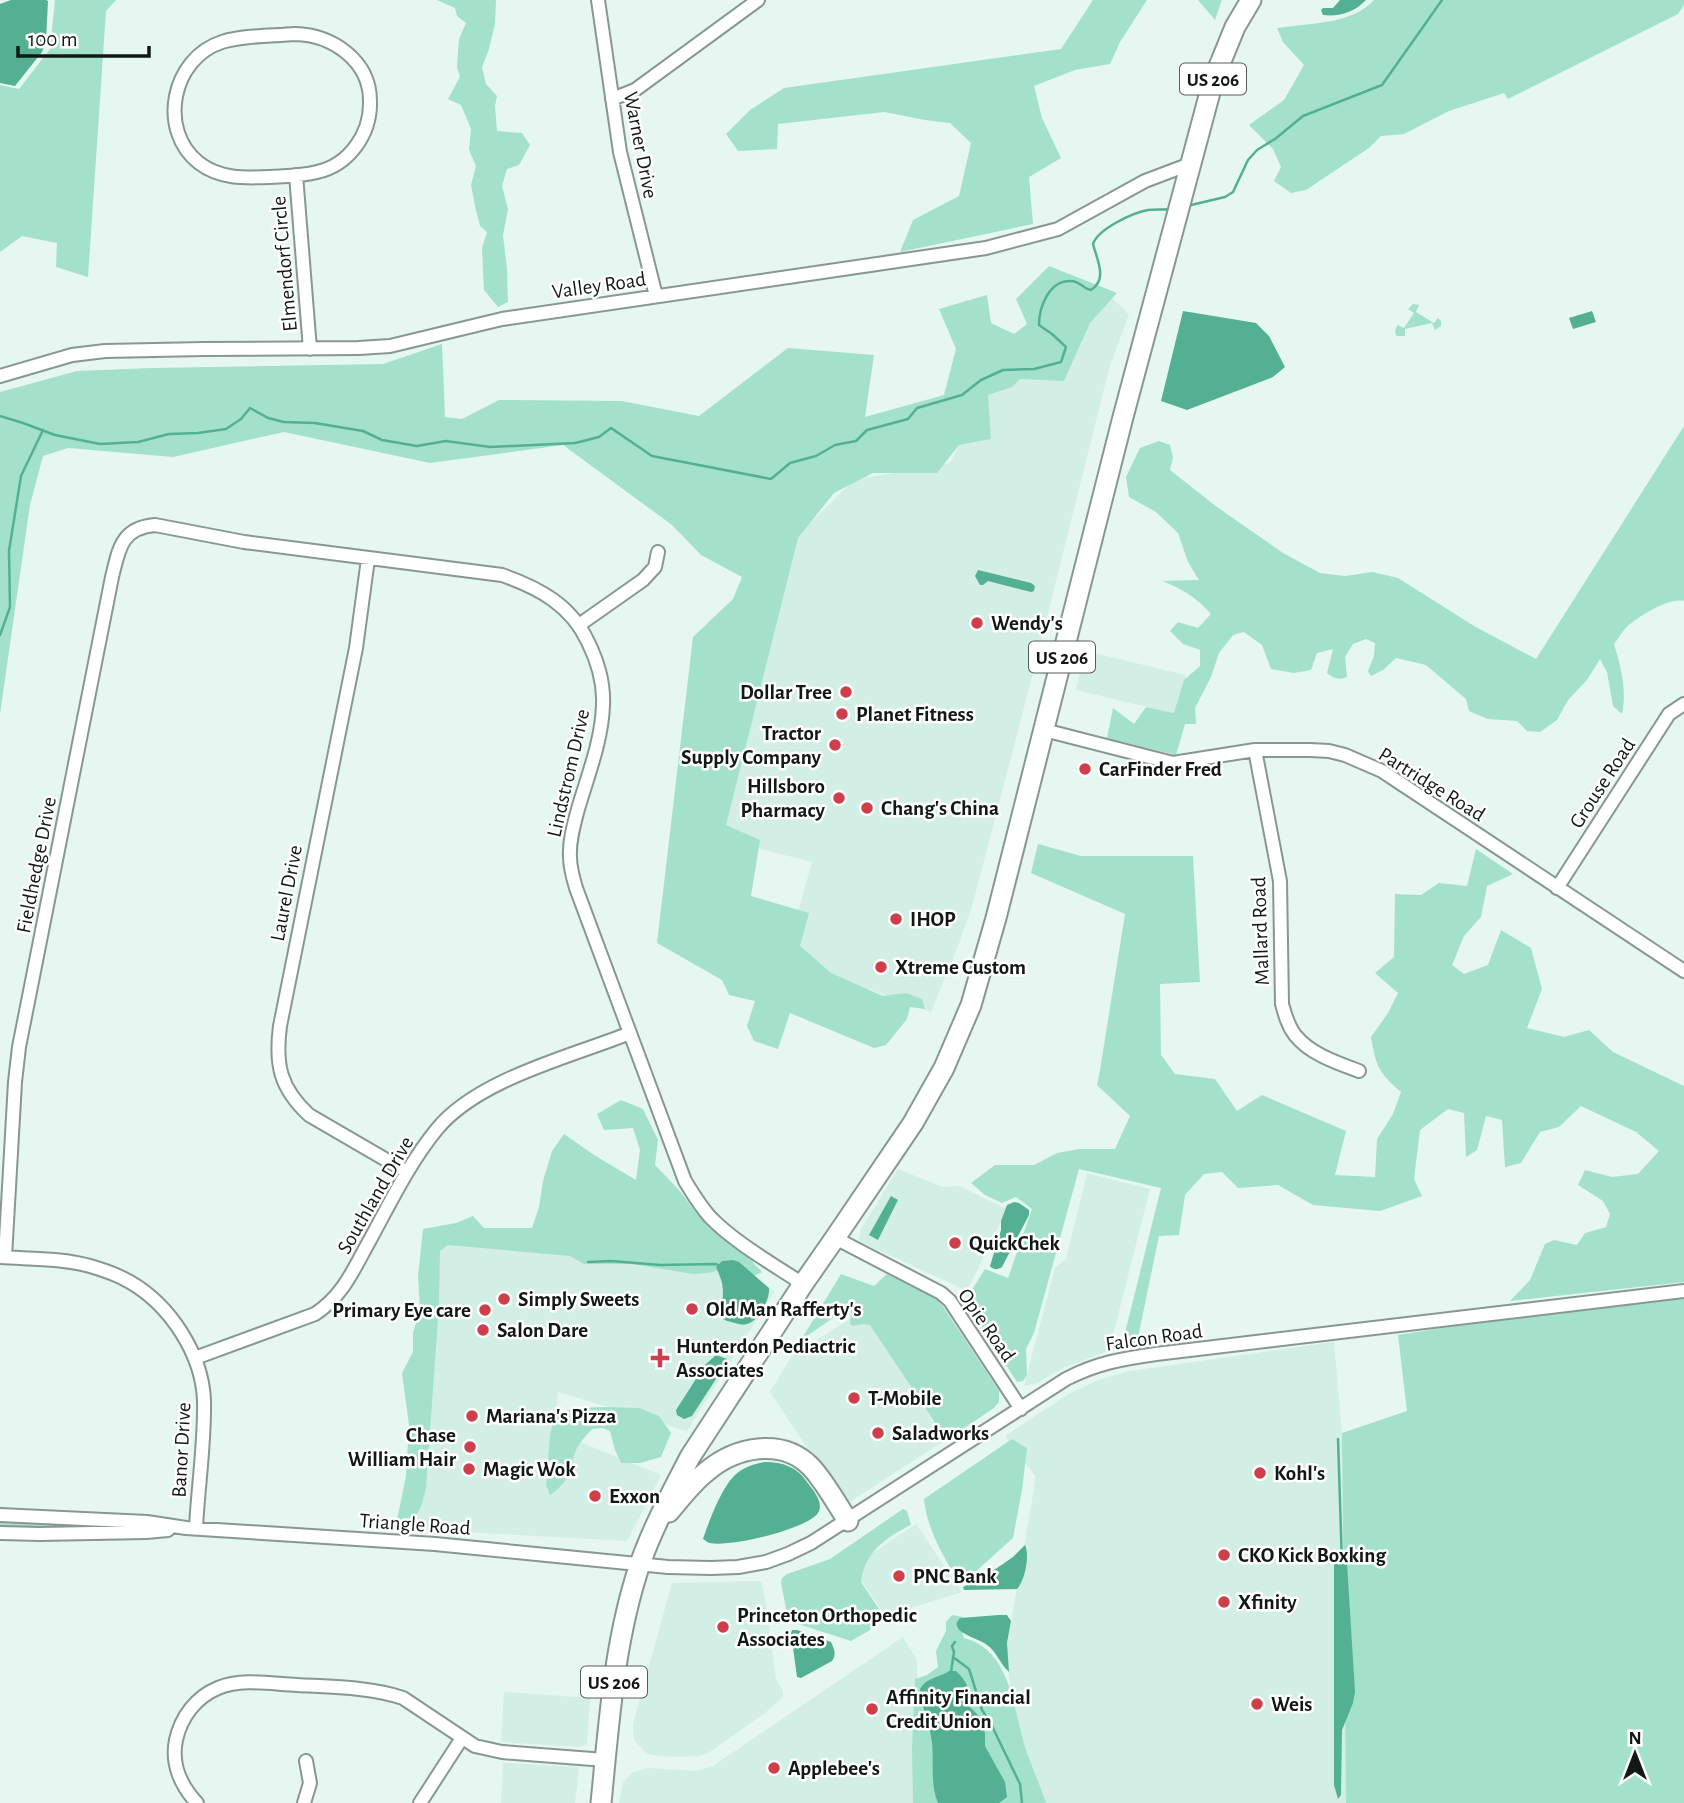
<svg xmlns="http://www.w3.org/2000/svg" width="1684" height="1803" viewBox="0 0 1684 1803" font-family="'Alegreya Sans',sans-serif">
	<rect width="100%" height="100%" fill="#e5f7f0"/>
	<path fill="#d3eee4" d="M1111,297L1129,314L1109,369L1033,673L973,903L960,941L931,1012L785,958L812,862L718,838L799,534L854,480L950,463L962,440L976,442L981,392L1085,325Z
		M1085,651L1186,675L1177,714L1076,690Z
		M898,1169L943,1187L959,1186L1007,1209L967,1291L861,1242L859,1239L861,1229Z
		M1087,1173L1150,1189L1109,1351L1065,1367L1037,1383L1024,1386L1055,1268L1066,1259Z
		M437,1235L742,1266L774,1292L687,1431L558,1392L547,1492L575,1440L661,1475L627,1541L407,1529Z
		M862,1311L945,1440L845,1505L770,1392L792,1356Z
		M1334,1342L1342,1433L1346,1803H1038L1014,1720L1006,1651L1036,1477L1005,1436L1070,1393L1098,1380L1129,1371Z
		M916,1524L962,1592L911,1608L889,1621L852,1567Z
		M760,1581L762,1584L766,1603L776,1679L783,1691V1697L766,1712L708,1753L699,1756L674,1757L652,1755L646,1753L635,1741L633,1733V1724L672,1583Z
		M903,1637L917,1660L918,1803H619L623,1782L633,1772L648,1768L694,1771L713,1766Z
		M504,1692L590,1698L587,1744L579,1747L501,1742Z
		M503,1763L579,1767L575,1803H501Z"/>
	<path fill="#a4e1cb" d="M55,0H116L106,11L88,277L56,267L57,243L22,236L0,252V85L19,89L50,49Z
		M437,0H496L495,24L489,49L482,67L486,84L497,96L495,106L497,131L522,133L530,145L519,165L507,169L502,186L508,209L503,235L507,269L508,302L498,307L484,290L482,248L487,232L480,226L475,206L471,185L476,166L469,150L471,129L461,105L448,99L460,77L457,67L459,39L466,23L457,16L455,8Z
		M1093,0H1147L1120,42L1110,64L1075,70L1034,86L1042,118L1061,158L1029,177L1033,224L900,252L913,220L959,196L971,143L950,123L925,120L884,112L778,124L777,149L738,151L726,134L750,110L784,88L1061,49Z
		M1198,0H1222L1215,20Z
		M1374,0H1684V5L1678,14L1508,99L1504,93L1449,111L1404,134L1381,136L1369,148L1306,190L1291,193L1274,181L1281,167L1273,149L1249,125L1284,100L1304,65L1283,42L1277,28C1309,23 1351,25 1374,0Z
		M1049,266L1117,293L1090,323L1064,381L1020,379L1012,387L988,395L991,439L959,445L937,473H873L834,493L798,538L726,825L760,840L751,896L809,913L800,946L831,973L883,996L906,993L922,999L925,1009L910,1007L907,1019L886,1045L874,1048L790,1013L778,1049L754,1041L747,1026L755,1001L729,995L722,980L657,943L693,637L733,599L742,577L701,555L672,525L563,445L430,463L284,432L173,457L68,448L43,456L30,505L0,714V392L77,371L152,368L383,364L442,344L445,417L462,419L499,400L622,401L699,416L788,348L874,355L865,417L944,395L956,349L939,309L987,295L991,323L1014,334L1027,324L1016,299Z
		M1413,304L1419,305L1416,312L1434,323L1438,318L1441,321V326L1435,330L1432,323L1405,329V336H1397C1394,333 1395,328 1398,325L1404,328L1414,313L1408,309Z
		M1684,426V601C1668,597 1635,618 1624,630C1621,634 1617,640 1614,644C1621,667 1627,690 1622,714L1613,706L1607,672L1600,659L1587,680L1568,700L1557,720L1540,732L1527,731L1517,721L1488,719L1469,711L1466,699L1426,665L1396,658L1383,670L1371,676L1368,671L1374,656L1375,643L1366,639L1353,644L1345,657L1347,677C1339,680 1334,679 1327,673L1333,649L1317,653L1311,670L1294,673L1271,669L1262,645L1244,632L1233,635L1219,653L1211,677L1195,708L1196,724H1185L1176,755L1107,738L1113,708L1134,724L1146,707L1174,713L1184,680L1200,666V650L1183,644L1170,631L1178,622L1198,628L1211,614C1197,598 1183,589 1162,581L1199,580L1188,562L1178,533L1156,512L1129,497L1126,477L1140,448L1159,441L1170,445L1173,457L1170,470L1217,507L1283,553L1320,573L1345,576L1372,572L1398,578L1474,626L1536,659Z
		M1038,844L1081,856H1193L1200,982L1160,984L1161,1055L1175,1074L1215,1079L1237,1111L1262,1095L1346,1131L1335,1175L1375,1177L1377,1139L1393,1114L1401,1092C1378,1072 1376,1066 1371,1037L1388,1013L1398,993L1375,973L1394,957L1395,894L1421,895L1439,883L1467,886L1476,849L1513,874L1487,886L1481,917L1464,936L1452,965L1464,974L1488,965L1501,930L1531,948L1542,989L1527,1028L1564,1037L1589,1030L1613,1052L1684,1086V1282L1510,1301L1530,1280L1545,1244L1554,1240L1577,1245L1585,1233L1606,1227L1610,1214L1603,1201L1578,1185L1585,1170L1612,1177L1638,1174L1659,1151L1636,1132L1581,1106L1559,1127L1540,1132L1521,1163L1505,1167L1502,1120L1486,1116L1477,1150L1466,1157L1464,1113L1448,1109L1420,1130L1414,1179L1422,1196L1380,1211L1313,1205L1278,1185L1238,1188L1222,1172L1204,1174L1185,1195L1179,1235L1159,1236L1136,1347L1122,1345L1161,1188L1079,1169L1034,1333L1026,1349L1027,1375L1023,1381L1017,1382L965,1301L985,1269L1008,1278L1032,1209L1016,1197L1002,1203L985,1195L971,1183L995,1165H1034L1057,1153L1079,1149H1115L1130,1116L1097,1085L1100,1070L1125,914L1031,873Z
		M621,1100L643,1109L658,1140L655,1165L679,1190L697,1214L738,1246L762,1272L752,1277L727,1267L709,1273L693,1274L632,1264H584L570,1256L448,1245L440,1251L439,1304L426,1488L421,1507L412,1523L402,1526L397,1520L406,1476L409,1425L402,1373L413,1352V1333L420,1309L418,1276L423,1229L456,1223L473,1216L484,1228H532L539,1207L543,1181L552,1151L564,1134L594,1155L636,1180L640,1150L633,1128L604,1130L597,1114Z
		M841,1274L874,1286L887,1274L936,1298L944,1308L999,1391V1402L994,1408L948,1439L943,1435L870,1325L863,1324L853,1326L850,1324L851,1311L853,1307H849L801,1340Z
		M1684,1298V1803H1346L1342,1433L1407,1411L1398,1335L1442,1328Z
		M605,1407L639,1408L659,1416L671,1433L661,1457L640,1463H621L615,1450L610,1431L602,1428L592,1429C586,1436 579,1443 575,1452C568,1474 571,1480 550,1495L546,1485L550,1435L555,1415L577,1408Z
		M1012,1439L1027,1448L1022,1490L1013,1538L965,1581L959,1583C944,1557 927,1530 924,1499Z
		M903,1509L907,1511L911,1525C886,1537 864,1553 861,1582L883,1615L875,1620L870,1630L851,1641L795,1623L788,1618L781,1583L782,1578L787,1574L830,1559Z
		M0,1520L57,1524L59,1525L58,1527L23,1529L0,1528Z
		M952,1615L963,1617L962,1631L964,1638C1011,1650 1013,1708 1025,1747C1031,1766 1040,1784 1046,1803H913L912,1748L915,1679L927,1675L938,1667L936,1651L946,1631V1622Z"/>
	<path fill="#54b093" d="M11,0H46L48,1L46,41L42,52L15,86L0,83V4Z
		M1340,0H1366C1355,12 1339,17 1323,15L1321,10L1323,8H1333Z
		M1183,311L1256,323L1269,336L1285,367L1273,377L1187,410L1161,401Z
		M1592,311L1596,322L1573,329L1569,318Z
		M978,570L1031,583L1035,586L1034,591L1031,592L988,581L983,585H980L975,576Z
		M891,1196L898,1200L878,1240L869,1235Z
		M1014,1202L1019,1203L1029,1210V1215L1002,1267C998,1270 993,1270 990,1266L1001,1230V1221L1007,1205Z
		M733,1260L739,1262L769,1288C770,1299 759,1321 747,1324C742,1326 736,1323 731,1322C727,1321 723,1320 722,1316C720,1310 723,1300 723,1293C723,1281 720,1277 716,1267L722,1261Z
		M716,1355L727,1359V1362L692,1416L684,1419L677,1415L676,1410L705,1365Z
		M765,1462C783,1462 797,1467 807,1482C813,1490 823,1501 819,1511C814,1528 722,1550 707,1542C706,1541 705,1540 703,1539C709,1521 721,1489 734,1476C743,1467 753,1464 765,1462Z
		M1025,1545C1030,1556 1025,1580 1017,1589L964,1590L963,1587C980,1579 998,1568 1013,1557C1017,1553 1021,1549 1025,1545Z
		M1334,1563H1347L1355,1692L1353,1703L1342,1730L1341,1795L1338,1799L1334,1785Z
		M999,1615H1007L1011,1621L1007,1643L1009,1672C1000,1664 997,1652 987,1645C981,1640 960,1634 958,1628C955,1623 957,1622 960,1618Z
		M792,1630H797L831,1642C834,1649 837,1654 832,1661L801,1678L797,1677L791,1633Z
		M949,1671H956C968,1682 970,1690 969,1706L979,1716L985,1733V1746L1005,1782L1007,1797L999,1803H938C930,1784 934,1763 932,1743C930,1724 921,1707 920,1689C927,1677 939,1678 949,1671Z"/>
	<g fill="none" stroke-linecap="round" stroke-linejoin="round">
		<path stroke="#54b093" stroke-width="2.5" d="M1187,206L1225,197L1233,192L1248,160L1257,150L1275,139L1303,116L1382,85L1442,0
			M0,416L23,423L55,435L100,444L138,442L169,434L198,433L226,429L241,419L250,408L268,418L284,422L315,423L363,431L382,440L417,446L446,441L490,447L575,443L599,437L611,428L652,456L771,479L790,463L816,456L835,445L856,441L867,430L908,419L917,408L962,395L981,380L1003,370L1034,369L1061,362L1066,347L1052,334L1039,325C1039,307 1049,280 1071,281C1080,281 1083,289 1091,290C1108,279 1097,260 1093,244C1098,229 1132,213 1148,210C1155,209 1163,210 1170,209
			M0,635L10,607L9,551L21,476L43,430
			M588,1262L611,1261L660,1265L716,1264L720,1266
			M1338,1439L1342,1565
			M953,1657L969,1669L982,1710L991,1724L1020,1784L1022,1803
			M951,1672L954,1652L952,1646L955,1642"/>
		<g stroke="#879892" stroke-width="16">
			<path id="minor" d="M598,0L620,152L656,296
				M295,34C333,35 370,61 370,101C371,134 349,165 317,172C302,176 286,176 270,177C244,178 220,179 199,163C157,130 172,58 222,42C244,35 272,36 295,34Z
				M612,99L635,90L758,0
				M296,175L310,349
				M0,376L72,355L105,351L204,349L359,348L390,346L502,319L986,248L1058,229L1145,181L1190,164
				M368,559L356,648L280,1026C275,1065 280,1088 309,1115L407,1172
				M579,625L643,580L655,567L658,552
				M1044,730L1173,763L1255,750H1310L1329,751L1345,755L1382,771L1684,971
				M1255,750L1280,881L1282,1004C1285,1015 1288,1026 1295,1035C1310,1054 1337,1063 1359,1071
				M1557,888L1669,714L1684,704
				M835,1238L941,1293L950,1301L1021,1409
				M0,1257C29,1259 62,1258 90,1266C104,1270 118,1275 130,1282C170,1305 202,1354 204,1400C205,1443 198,1486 196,1528
				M5,1257L15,1082L19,1047L112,577C119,549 121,528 155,525L244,542L502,575C539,588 571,605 588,642C598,662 604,683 603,705C602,740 588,775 578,809C574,824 569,841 570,857C570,867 573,878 576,888L685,1181C693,1194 700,1206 710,1217C734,1242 774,1265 803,1284
				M195,1358L315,1314C344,1295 354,1268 371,1238C391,1201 410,1162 437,1129C478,1079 570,1057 630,1033
				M0,1515L147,1522L186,1528L435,1544L668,1567L711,1568L738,1567L766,1562L788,1554L811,1543L1066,1379C1097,1363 1121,1359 1156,1354L1684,1291
				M0,1533L40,1534L146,1532L168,1530
				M197,1803C181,1786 171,1764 176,1740C181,1717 196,1697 218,1688C243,1678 272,1684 297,1685C332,1687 370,1687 403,1698L475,1746L502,1752L605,1760
				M304,1803L310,1783L306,1761
				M420,1803L462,1738"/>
		</g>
		<g stroke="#879892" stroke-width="23">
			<path id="highway" d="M669,1512C681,1498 692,1483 706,1472C735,1447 782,1437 811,1467C825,1482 836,1503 848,1521
				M601,1803C609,1723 614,1641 640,1564C653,1527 672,1492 690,1457L803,1284L835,1238L913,1123L944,1068L971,1005L996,918L1123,417L1213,81L1235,27L1251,0"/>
		</g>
		<use href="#minor" stroke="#fff" stroke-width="12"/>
		<use href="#highway" stroke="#fff" stroke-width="19"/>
	</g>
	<g fill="#cf3f4b" stroke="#fff" stroke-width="2.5">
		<circle cx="977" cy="623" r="7"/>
		<circle cx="846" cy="692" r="7"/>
		<circle cx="842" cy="714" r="7"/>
		<circle cx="835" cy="745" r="7"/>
		<circle cx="1085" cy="769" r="7"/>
		<circle cx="839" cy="798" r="7"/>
		<circle cx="867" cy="808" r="7"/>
		<circle cx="896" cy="919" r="7"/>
		<circle cx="881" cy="967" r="7"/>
		<circle cx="955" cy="1243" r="7"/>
		<circle cx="504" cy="1299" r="7"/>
		<circle cx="692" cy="1309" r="7"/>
		<circle cx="485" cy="1310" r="7"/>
		<circle cx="483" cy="1330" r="7"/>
		<path d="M656.5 1347.5h7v7h7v7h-7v7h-7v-7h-7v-7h7z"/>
		<circle cx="854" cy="1398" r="7"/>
		<circle cx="472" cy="1416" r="7"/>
		<circle cx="878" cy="1433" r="7"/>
		<circle cx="470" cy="1447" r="7"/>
		<circle cx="469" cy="1469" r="7"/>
		<circle cx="1260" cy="1473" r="7"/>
		<circle cx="595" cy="1496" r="7"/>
		<circle cx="1224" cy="1555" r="7"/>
		<circle cx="899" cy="1576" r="7"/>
		<circle cx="1224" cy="1602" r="7"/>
		<circle cx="723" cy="1627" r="7"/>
		<circle cx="1257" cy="1704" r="7"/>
		<circle cx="872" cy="1709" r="7"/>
		<circle cx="774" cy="1768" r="7"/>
	</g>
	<g text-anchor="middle" stroke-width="5" stroke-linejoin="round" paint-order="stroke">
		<g fill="#fff" stroke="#585d5b" stroke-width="2">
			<rect x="1180" y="63.5" width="66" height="31" rx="5"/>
			<rect x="1029" y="641.5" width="66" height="31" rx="5"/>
			<rect x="581" y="1666.5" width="66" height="31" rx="5"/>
		</g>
		<g font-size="19" font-weight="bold" fill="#111815">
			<text x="1213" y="86">US 206</text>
			<text x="1062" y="664">US 206</text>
			<text x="614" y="1689">US 206</text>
		</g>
		<g font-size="21" fill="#111815" stroke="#fff">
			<text transform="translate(641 145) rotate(79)" y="7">Warner Drive</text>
			<text transform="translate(284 264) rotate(-95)" y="7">Elmendorf Circle</text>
			<text transform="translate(599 285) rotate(-8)" y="7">Valley Road</text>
			<text transform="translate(568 773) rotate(-77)" y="7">Lindstrom Drive</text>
			<text transform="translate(1602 783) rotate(-57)" y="7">Grouse Road</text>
			<text transform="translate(1432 784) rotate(32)" y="7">Partridge Road</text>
			<text transform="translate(36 865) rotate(-79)" y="7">Fieldhedge Drive</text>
			<text transform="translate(286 893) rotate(-79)" y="7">Laurel Drive</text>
			<text transform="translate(1260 931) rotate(-92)" y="7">Mallard Road</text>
			<text transform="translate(375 1195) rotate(-60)" y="7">Southland Drive</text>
			<text transform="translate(987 1325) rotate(55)" y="7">Opie Road</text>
			<text transform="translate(1154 1337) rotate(-8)" y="7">Falcon Road</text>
			<text transform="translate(181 1450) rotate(-87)" y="7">Banor Drive</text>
			<text transform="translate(415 1524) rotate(4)" y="7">Triangle Road</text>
		</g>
		<g font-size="21" font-weight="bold" fill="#111815" stroke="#fff" text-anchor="start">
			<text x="991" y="630">Wendy's</text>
			<text x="832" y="699" text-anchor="end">Dollar Tree</text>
			<text x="856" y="721">Planet Fitness</text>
			<text x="821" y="740" text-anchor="end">Tractor<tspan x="821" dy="24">Supply Company</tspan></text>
			<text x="1099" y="776">CarFinder Fred</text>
			<text x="825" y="793" text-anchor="end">Hillsboro<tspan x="825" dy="24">Pharmacy</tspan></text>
			<text x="881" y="815">Chang's China</text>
			<text x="910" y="926">IHOP</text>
			<text x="895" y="974">Xtreme Custom</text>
			<text x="969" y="1250">QuickChek</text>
			<text x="518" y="1306">Simply Sweets</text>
			<text x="706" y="1316">Old Man Rafferty's</text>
			<text x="471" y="1317" text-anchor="end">Primary Eye care</text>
			<text x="497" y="1337">Salon Dare</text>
			<text x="676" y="1353">Hunterdon Pediactric<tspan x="676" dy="24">Associates</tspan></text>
			<text x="868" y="1405">T-Mobile</text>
			<text x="486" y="1423">Mariana's Pizza</text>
			<text x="892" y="1440">Saladworks</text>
			<text x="456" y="1442" text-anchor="end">Chase<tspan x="456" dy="24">William Hair</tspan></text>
			<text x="483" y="1476">Magic Wok</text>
			<text x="1274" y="1480">Kohl's</text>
			<text x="609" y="1503">Exxon</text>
			<text x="1238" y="1562">CKO Kick Boxking</text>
			<text x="913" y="1583">PNC Bank</text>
			<text x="1238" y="1609">Xfinity</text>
			<text x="737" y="1622">Princeton Orthopedic<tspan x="737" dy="24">Associates</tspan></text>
			<text x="886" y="1704">Affinity Financial<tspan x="886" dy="24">Credit Union</tspan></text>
			<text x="1271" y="1711">Weis</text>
			<text x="788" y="1775">Applebee's</text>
		</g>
	</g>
	<g transform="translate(1635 1754)" stroke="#ffffff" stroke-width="5" paint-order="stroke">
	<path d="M0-5L12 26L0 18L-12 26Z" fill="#111815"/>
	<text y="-10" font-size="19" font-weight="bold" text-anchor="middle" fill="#111815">N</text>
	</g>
	<path d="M18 46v10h131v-10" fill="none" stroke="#111815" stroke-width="3.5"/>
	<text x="28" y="46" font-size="21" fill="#111815" stroke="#ffffff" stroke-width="5" paint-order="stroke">100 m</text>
</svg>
